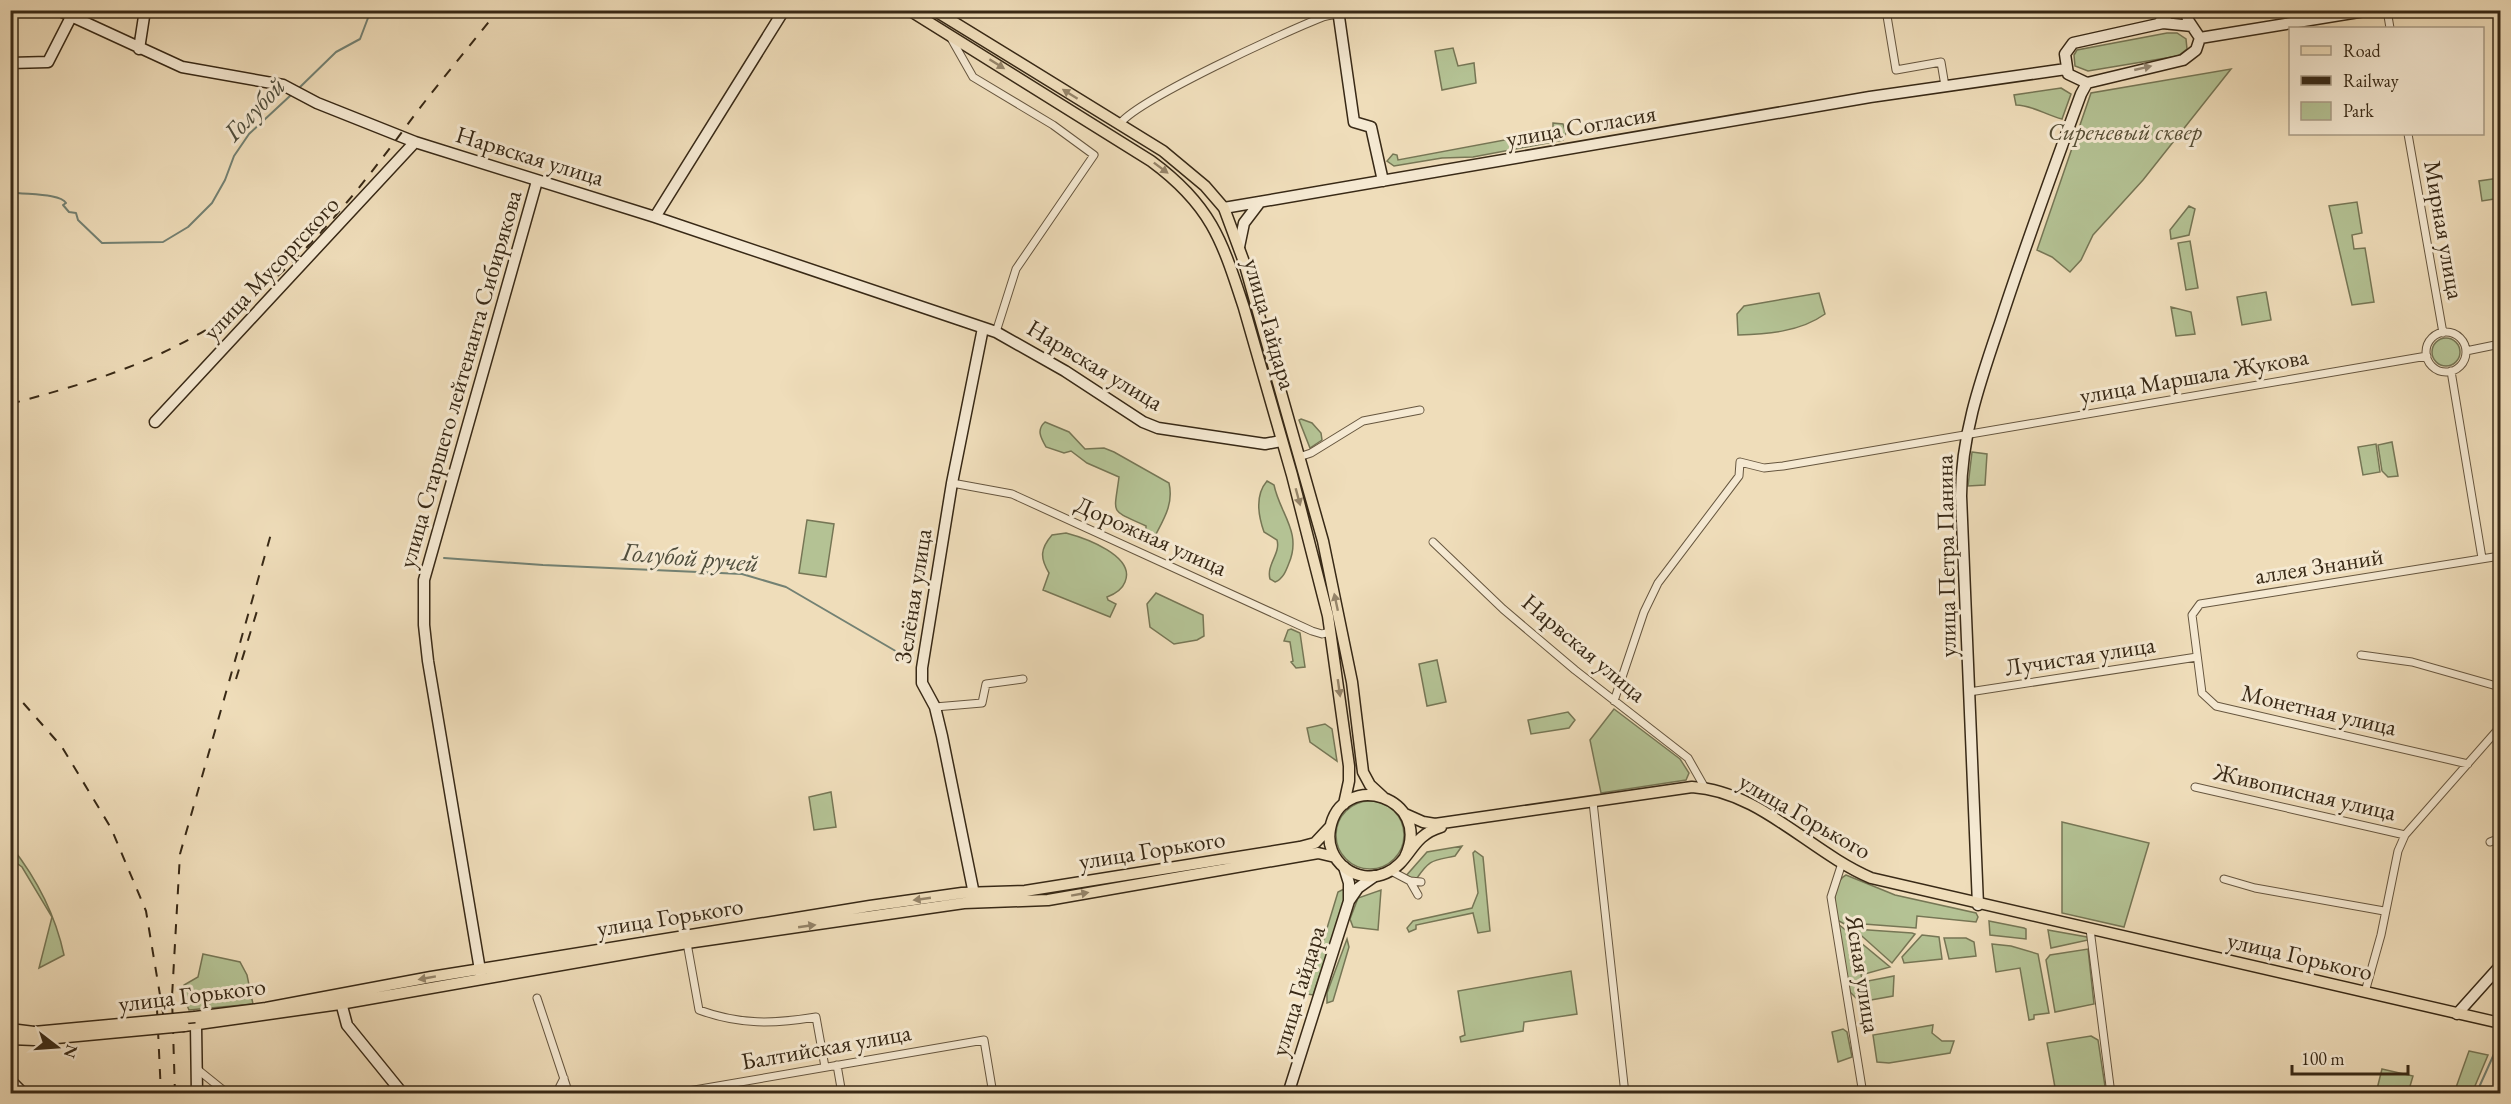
<svg xmlns="http://www.w3.org/2000/svg" width="2511" height="1104" viewBox="0 0 2511 1104" font-family="'EB Garamond',serif">
	<rect width="100%" height="100%" fill="#efddba"/>
	<filter id="stains"><feTurbulence type="fractalNoise" baseFrequency=".00333" numOctaves="4"/><feColorMatrix values="0 0 0 0 .2 0 0 0 0 .09 0 0 0 0 .02 0 0 0 .5 -.17"/></filter>
	<radialGradient id="worn" r=".72"><stop offset=".6" stop-color="#630" stop-opacity="0"/><stop offset="1" stop-color="#630" stop-opacity=".3"/></radialGradient>
	<path fill="#b4c294" stroke="#767655" stroke-width="1.5" d="M2167,33H2177L2186,39L2187,49L2178,56L2088,71L2075,66L2074,55L2077,50Z
		M1453,48L1458,66L1474,63L1476,83L1442,90L1435,51Z
		M2231,69L2143,180L2093,235L2081,260L2070,272L2052,257L2037,250L2091,93Z
		M2061,88L2071,94L2062,119C2046,115 2032,105 2016,105L2014,95Z
		M1553,123L1563,124L1566,133L1563,140L1473,157L1442,158L1394,166L1387,161L1393,154L1397,155L1398,160L1553,131Z
		M2499,178L2500,198L2482,201L2479,181Z
		M2357,202L2362,233L2352,235L2354,249L2365,248L2374,302L2352,305L2329,206Z
		M2189,206L2195,209L2189,235L2171,239L2170,230Z
		M2190,241L2198,288L2186,290L2178,243Z
		M2266,292L2271,320L2242,325L2237,297Z
		M1819,293L1825,314C1800,332 1767,334 1738,335L1737,314L1744,306Z
		M2171,307L2191,312L2195,334L2176,336Z
		M2432 352a14 14 0 1 1 28 0a14 14 0 1 1-28 0Z
		M1301,419L1312,423L1321,433L1322,440L1310,448L1299,420Z
		M1045,422L1069,432L1085,449L1104,448L1114,452L1169,483C1174,505 1163,520 1153,540L1146,537V526C1109,509 1114,516 1119,477L1087,463L1071,451L1064,453L1046,447C1041,438 1036,430 1045,422Z
		M2392,442L2398,476L2388,477L2382,471L2378,445Z
		M2376,444L2380,472L2363,475L2358,447Z
		M1972,452L1987,454L1985,485L1968,486Z
		M1267,481L1274,485C1280,514 1302,532 1289,563C1286,571 1283,579 1275,582L1270,579C1266,565 1281,553 1277,540L1264,532C1258,515 1255,495 1267,481Z
		M807,520L834,524L826,577L799,573Z
		M1066,533C1085,538 1136,556 1125,582C1122,590 1115,594 1107,597L1108,600L1116,604L1110,617L1043,590L1049,573C1040,558 1040,549 1052,535Z
		M1156,593L1203,615L1204,636L1197,640L1174,644L1150,627L1147,604Z
		M1291,629L1300,633L1305,667L1296,668L1291,662L1293,661L1290,642L1284,641L1288,630Z
		M1437,660L1446,702L1427,706L1419,664Z
		M1614,709L1680,759L1689,773L1686,780L1601,793L1590,740Z
		M1568,712L1575,720L1569,728L1531,734L1528,720Z
		M1325,724L1332,729L1337,761L1310,742L1307,728Z
		M831,792L836,827L814,830L809,797Z
		M1336 835a34 34 0 1 1 68 0a34 34 0 1 1-68 0Z
		M2062,822L2149,843L2124,927L2062,913Z
		M11,846C37,879 55,913 64,955L39,968L52,917L22,867L11,859Z
		M1462,846L1455,856C1432,861 1430,859 1417,878L1405,877L1427,852Z
		M1475,851L1483,857L1490,931L1478,933L1473,913L1416,925V929L1409,932L1407,928L1413,921L1472,908L1478,893L1473,853Z
		M1846,875L1895,895L1976,913L1978,917L1976,922L1917,916L1916,928L1864,924L1862,918H1855L1850,927L1837,920C1835,906 1831,882 1846,875Z
		M1344,889V904L1313,995L1307,994L1338,892Z
		M1381,890L1378,930L1353,927L1350,919L1358,898Z
		M1989,921L2024,928L2026,929V939L1990,935Z
		M1837,923L1890,967L1861,975L1863,982L1894,976L1893,996L1860,1002L1850,992Z
		M1854,929L1912,933L1915,934L1892,963Z
		M2048,930L2087,937L2088,940L2051,948Z
		M1922,935L1939,937L1942,959L1904,963L1902,957Z
		M1944,938H1966L1974,942L1976,956L1949,959Z
		M1347,939L1349,947L1333,1001L1327,1003V993Z
		M1992,944L2011,946L2038,954L2049,1013L2034,1015V1019L2029,1020L2020,968L1996,972Z
		M2088,949L2094,1004L2055,1012L2046,960L2050,955Z
		M203,954L240,962L247,975L253,1004L189,1010L182,993L184,985L198,977Z
		M1571,971L1577,1014L1524,1022L1523,1031L1461,1042L1460,1037L1465,1035L1458,991Z
		M1933,1025L1932,1033L1942,1041H1954L1950,1053L1889,1063L1877,1062L1873,1035Z
		M1843,1029L1847,1032L1852,1057L1838,1062L1832,1032Z
		M2091,1036L2098,1040L2106,1093H2056L2047,1043Z
		M2469,1051L2488,1055L2472,1093H2454Z
		M2382,1069L2413,1076L2408,1093H2376Z"/>
	<g fill="none" stroke-linecap="round" stroke-linejoin="round">
		<path stroke="#738173" stroke-width="2" d="M298,89L336,52L360,39L371,10
			M10,192C25,195 60,193 66,203L63,205L69,212L76,213L78,220L102,243L163,242L188,227L212,203L225,180L234,156L249,134L291,95
			M444,558L543,565L742,574L786,587L911,660
			M2476,1094L2494,1054L2497,1035"/>
		<g stroke="#66563f" stroke-width="9">
			<path id="street" d="M1886,10L1896,70L1941,62L1945,86
				M2387,10L2390,28
				M952,40L973,77L1053,125L1094,155L1016,269L996,332
				M1119,125C1134,101 1289,30 1323,17C1336,13 1354,13 1369,10
				M2408,134L2443,333
				M2426 352a20 20 0 1 1 40 0a20 20 0 1 1-40 0Z
				M2466,351L2500,344
				M2451,371L2482,558
				M1299,457L1311,453L1363,421L1420,410
				M952,483L1012,494L1312,631L1322,634L1330,632
				M1433,542L1503,609L1575,670L1688,758L1705,788
				M2361,655L2412,662L2500,687
				M1969,692L2197,657
				M1614,701L1644,612L1658,583L1739,476L1740,462L1764,468L1783,466L2427,356
				M935,707L982,703L986,684L1023,679
				M2468,764L2216,706L2202,693L2192,615L2200,604L2500,556
				M2195,787L2405,835
				M1593,802L1625,1094
				M2490,842L2500,838
				M1842,863L1831,897L1863,1094
				M1391,871L1410,881L1421,882
				M2224,879L2255,888L2384,911
				M1410,881L1418,895
				M2090,929L2111,1094
				M687,943L699,1010C740,1025 774,1024 816,1017L825,1067
				M2365,992L2381,935L2398,851L2405,835L2500,727
				M537,998L569,1094
				M837,1065L842,1094
				M197,1069L228,1094
				M556,1094L564,1078
				M671,1094L984,1040L993,1094"/>
		</g>
		<g stroke="#382916" stroke-width="13">
			<path id="secondary" d="M58,10L182,67L283,85L317,103L415,142L655,217L996,332L1065,371L1143,422L1158,428L1265,444L1281,441
				M1338,10L1354,122L1371,127L1383,181
				M2186,10L2188,20L2200,38L2196,50L2183,60L2087,83L2068,74L2065,54L2073,43L2163,23L2192,26
				M2158,24L2172,10
				M2200,38L2371,10
				M139,49L145,10
				M10,63L48,62L71,17
				M1224,208L1870,97L2066,69
				M655,217L784,10
				M1239,247L1244,223L1260,202
				M155,422L415,142
				M975,899L942,736L935,707L922,683V668L952,483L983,328
				M1349,901L1358,888L1375,876
				M1978,905L1961,496C1961,435 1981,379 2000,323C2025,246 2053,170 2081,94L2087,83
				M481,976L428,661L424,625V580L537,181
				M339,995L347,1025L403,1094
				M2457,1014L2500,966
				M196,1025L197,1094
				M10,1080L24,1094
				M1288,1094L1349,901V883L1344,867"/>
		</g>
		<g stroke="#382916" stroke-width="13">
			<path id="primary" d="M909,10L1151,161C1211,205 1222,240 1244,308L1292,475L1328,616L1349,766V781L1344,804
				M934,10L1163,151L1205,186L1224,208L1244,262L1323,541L1352,682L1363,772L1370,785L1383,797
				M1405,814L1423,822L1435,824L1692,787C1760,791 1810,852 1871,878L2500,1023
				M1405,857C1434,797 1341,768 1330,829C1324,861 1357,886 1386,873C1411,862 1410,836 1441,827
				M195,1017L266,1008L431,977L870,906L962,893L1025,891L1300,847L1315,843L1330,827
				M184,1026L340,1004L687,943L964,903L1048,900L1318,853L1335,857
				M10,1029L34,1032
				M10,1039L35,1040"/>
		</g>
		<use href="#street" stroke="#f5e9d2" stroke-width="7"/>
		<use href="#secondary" stroke="#f5e9d2" stroke-width="10"/>
		<use href="#primary" stroke="#efddba" stroke-width="10"/>
		<path stroke="#382916" stroke-width="2" stroke-dasharray="10 10" stroke-linecap="butt" d="M10,404C77,386 137,369 197,335C280,290 349,203 405,128C434,88 467,50 498,10
			M236,679L257,611
			M10,688L62,747L111,828L146,911L164,1019
			M157,1009L161,1094
			M175,1094L172,997L180,854L271,534"/>
		<g stroke="#382916" stroke-width="13" stroke-linecap="butt">
			<path id="primary-bridge" d="M34,1032L195,1017
				M35,1040L184,1026"/>
		</g>
		<use href="#primary-bridge" stroke="#efddba" stroke-width="10"/>
	</g>
	<defs><path id="oneway-solid" d="M-6-.8H1V-3.2L6.5 0L1 3.2V.8H-6Z" transform="scale(1.5)"/></defs>
	<g fill="#948368">
		<use href="#oneway-solid" transform="translate(997 64) rotate(32)"/>
		<use href="#oneway-solid" transform="translate(1070 94) rotate(-148)"/>
		<use href="#oneway-solid" transform="translate(1161 168) rotate(37)"/>
		<use href="#oneway-solid" transform="translate(1298 497) rotate(75)"/>
		<use href="#oneway-solid" transform="translate(1336 602) rotate(-102)"/>
		<use href="#oneway-solid" transform="translate(1339 688) rotate(82)"/>
		<use href="#oneway-solid" transform="translate(1080 894) rotate(-10)"/>
		<use href="#oneway-solid" transform="translate(922 899) rotate(172)"/>
		<use href="#oneway-solid" transform="translate(807 926) rotate(-8)"/>
		<use href="#oneway-solid" transform="translate(427 978) rotate(170)"/>
	</g>
	<use fill="#968974" href="#oneway-solid" transform="translate(2143 68) rotate(-13)"/>
	<g text-anchor="middle" stroke-width="6" stroke-linejoin="round" paint-order="stroke">
		<g font-size="24" fill="#382916" stroke="#f5e9d2">
			<text transform="translate(1581 126) rotate(-10)" y="8">улица Согласия</text>
			<text transform="translate(530 156) rotate(17)" y="8">Нарвская улица</text>
			<text transform="translate(2444 230) rotate(80)" y="8">Мирная улица</text>
			<text transform="translate(271 268) rotate(-47)" y="8">улица Мусоргского</text>
			<text transform="translate(1270 324) rotate(74)" y="8">улица Гайдара</text>
			<text transform="translate(1095 365) rotate(31)" y="8">Нарвская улица</text>
			<text transform="translate(2194 376) rotate(-10)" y="8">улица Маршала Жукова</text>
			<text transform="translate(460 379) rotate(-74)" y="8">улица Старшего лейтенанта Сибирякова</text>
			<text transform="translate(1151 536) rotate(24)" y="8">Дорожная улица</text>
			<text transform="translate(1946 556) rotate(-91)" y="8">улица Петра Панина</text>
			<text transform="translate(2319 566) rotate(-9)" y="8">аллея Знаний</text>
			<text transform="translate(913 596) rotate(-81)" y="8">Зелёная улица</text>
			<text transform="translate(1584 648) rotate(40)" y="8">Нарвская улица</text>
			<text transform="translate(2080 656) rotate(-9)" y="8">Лучистая улица</text>
			<text transform="translate(2319 710) rotate(13)" y="8">Монетная улица</text>
			<text transform="translate(2305 792) rotate(13)" y="8">Живописная улица</text>
			<text transform="translate(1805 816) rotate(30)" y="8">улица Горького</text>
			<text transform="translate(1152 850) rotate(-9)" y="8">улица Горького</text>
			<text transform="translate(670 917) rotate(-9)" y="8">улица Горького</text>
			<text transform="translate(2300 956) rotate(13)" y="8">улица Горького</text>
			<text transform="translate(1863 974) rotate(81)" y="8">Ясная улица</text>
			<text transform="translate(1298 991) rotate(-73)" y="8">улица Гайдара</text>
			<text transform="translate(192 995) rotate(-7)" y="8">улица Горького</text>
			<text transform="translate(826 1047) rotate(-10)" y="8">Балтийская улица</text>
		</g>
		<g font-size="24" font-style="italic" fill="#574f36" stroke="#f5e9d2">
			<text x="2125" y="140">Сиреневый сквер</text>
		</g>
		<g font-size="26" font-style="italic" fill="#504e3d" stroke="#f5e9d2">
			<text transform="translate(254 109) rotate(-47)" y="9">Голубой</text>
			<text transform="translate(690 557) rotate(5)" y="9">Голубой ручей</text>
		</g>
	</g>
	<rect width="2511" height="1104" fill="none" stroke="#efddba" stroke-width="36"/>
	<rect x="12" y="12" width="2487" height="1080" fill="none" stroke="#382916" stroke-width="3"/>
	<rect x="18" y="18" width="2475" height="1068" fill="none" stroke="#382916" stroke-width="1.5"/>
	<rect x="2289" y="27" width="195" height="108" fill="#f5e9d2" stroke="#a99c87" stroke-width="1.5"/>
	<rect x="2301" y="46" width="30" height="9" fill="#efddba" stroke="#a99c87" stroke-width="1.5"/>
	<text x="2343" y="57" font-size="18" fill="#382916">Road</text>
	<rect x="2301" y="76" width="30" height="9" fill="#382916" stroke="#a99c87" stroke-width="1.5"/>
	<text x="2343" y="87" font-size="18" fill="#382916">Railway</text>
	<rect x="2301" y="102" width="30" height="18" fill="#b4c294" stroke="#a99c87" stroke-width="1.5"/>
	<text x="2343" y="117" font-size="18" fill="#382916">Park</text>
	<g transform="translate(57 1047) rotate(107)" stroke="#f5e9d2" stroke-width="4.5" paint-order="stroke">
	<path d="M0-4.5L10 22L0 15L-10 22Z" fill="#382916"/>
	<text y="-9" font-size="16" font-weight="bold" text-anchor="middle" fill="#382916">N</text>
	</g>
	<path d="M2292 1065v9h116v-9" fill="none" stroke="#382916" stroke-width="3"/>
	<text x="2301" y="1065" font-size="18" fill="#382916" stroke="#f5e9d2" stroke-width="4.5" paint-order="stroke">100 m</text>
	<rect width="100%" height="100%" filter="url(#stains)"/>
	<rect width="100%" height="100%" fill="url(#worn)"/>
</svg>
